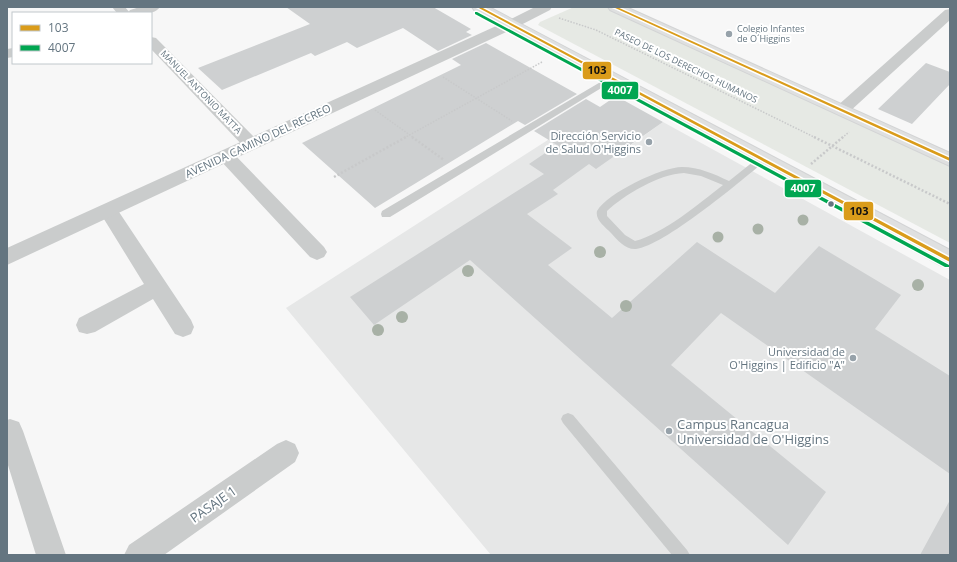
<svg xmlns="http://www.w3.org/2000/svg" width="957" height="562" viewBox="0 0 957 562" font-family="'Open Sans',sans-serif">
	<rect width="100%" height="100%" fill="#f7f7f7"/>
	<path fill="#e6e7e7" d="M576,122L624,150L663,122L950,280V555H491L286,308Z"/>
	<path fill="#e6e9e4" d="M574,7H608L950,166V243L538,25L540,22Z"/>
	<path fill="#ced0d1" d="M286,7H433L471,29L466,32L472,35L438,51L403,28L357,48L347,42L315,56L311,53L222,90L198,68L310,24Z
		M486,43L577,94L525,125L518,121L375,208L302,143L461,65L452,59Z
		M926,63L950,72V84L912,124L878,109Z
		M616,96L663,122L596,169L589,164L553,190L558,194L527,214L572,248L548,265L612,318L697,242L775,293L819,246L901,295L875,329L950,376V474L721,313L671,365L826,492L788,545L470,260L374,325L350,297L544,174L529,164L557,145L534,131L586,99L600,107Z
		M950,500V555H920Z"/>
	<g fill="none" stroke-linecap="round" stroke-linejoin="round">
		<g stroke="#d3d4d5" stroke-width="2">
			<path id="primary" d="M472,7H489L950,250V268L942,266L474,10Z
				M608,7H626L950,153V166L610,10Z"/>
		</g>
		<path stroke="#c8c9ca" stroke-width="1.5" stroke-dasharray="1.5 1.5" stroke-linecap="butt" d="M559,18L596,30L816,138
			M443,77L512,121
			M375,110L414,138
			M404,138L542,62
			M842,138L849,132"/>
		<path stroke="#c8c9ca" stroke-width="2.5" stroke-dasharray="2 2" stroke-linecap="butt" d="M412,137L444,160
			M814,137L950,204
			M811,164L843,137
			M334,177L406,137"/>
		<path fill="#cacccc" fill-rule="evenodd" d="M609,77H615L616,79L390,217H382L381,214L382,211Z
			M762,156L765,157L767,159L765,161C741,181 664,246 636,249C626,250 617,240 611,233C605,227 595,220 597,211C607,193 662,167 682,167C699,167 714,174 729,181L759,157ZM684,173L701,176L723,185C700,203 663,234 635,241L625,235L607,216V211C624,195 659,174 684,173Z
			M568,413L573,415L687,550L690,555H672L563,423L561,419L563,415Z"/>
		<path fill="#cacccc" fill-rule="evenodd" d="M112,7H125L130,13H117Z
			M950,9V20L848,113L842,115L836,113L834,110L836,107L945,10Z
			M151,37L156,38L257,140L259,144L257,148L251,149L245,148L151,49Z
			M226,150L232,152L324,247L327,252L324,257L317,260L310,257L220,160L217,156L220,152Z
			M108,204L115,206L191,320L194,327L191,334L183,337L175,334L153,299L95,332L87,334L79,332L76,325L79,318L144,284L99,211L101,206Z
			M10,419L19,422L23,431L66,555H36L7,462V420Z
			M286,440L295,444L299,453L295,462L164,555H124L129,545L277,444Z"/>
		<path fill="#cacccc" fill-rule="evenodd" d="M140,7H160C154,16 138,13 128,13L130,10Z
			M535,7H552L550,10L515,28L7,265V248L505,22Z
			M13,48V57L7,58V49Z"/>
		<use href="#primary" fill="#dfe0e0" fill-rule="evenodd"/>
		<g stroke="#fff" stroke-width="3">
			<path id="bus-1" d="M477,7H481L950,258V262Z
				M613,7H617L950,158V161Z"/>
		</g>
		<g stroke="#fff" stroke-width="3">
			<path id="bus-2" d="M475,12H477L949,265V267H945L475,14Z"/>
		</g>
		<use href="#bus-1" fill="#da9c1a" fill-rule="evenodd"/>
		<use href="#bus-2" fill="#00a651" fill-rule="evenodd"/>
	</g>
	<g fill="#a8b1a6">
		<circle cx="803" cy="220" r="5.5"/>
		<circle cx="758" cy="229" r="5.5"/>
		<circle cx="718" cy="237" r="5.5"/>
		<circle cx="600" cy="252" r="6"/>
		<circle cx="468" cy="271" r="6"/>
		<circle cx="918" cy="285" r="6"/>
		<circle cx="626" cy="306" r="6"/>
		<circle cx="402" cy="317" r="6"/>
		<circle cx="378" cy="330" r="6"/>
	</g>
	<g fill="#97a2aa" stroke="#fff" stroke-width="1.5">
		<circle cx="729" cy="34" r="4"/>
		<circle cx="649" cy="142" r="4"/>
		<circle cx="853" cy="358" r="4"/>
		<circle cx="669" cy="431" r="4"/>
	</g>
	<circle fill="#647580" stroke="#fff" stroke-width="1.5" cx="831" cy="204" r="3.5"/>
	<g text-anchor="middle" stroke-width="4" stroke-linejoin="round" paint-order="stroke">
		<g font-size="9" fill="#647580" stroke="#fff" text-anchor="start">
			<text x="737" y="32">Colegio Infantes<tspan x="737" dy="10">de O´Higgins</tspan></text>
		</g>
		<g font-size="9" fill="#647580" stroke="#fff">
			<text transform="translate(686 66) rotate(26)" y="3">PASEO DE LOS DERECHOS HUMANOS</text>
			<text transform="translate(201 92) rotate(46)" y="3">MANUEL ANTONIO MATTA</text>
		</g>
		<g font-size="11" fill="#647580" stroke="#fff" text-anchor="end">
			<text x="641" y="140">Dirección Servicio<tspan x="641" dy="13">de Salud O'Higgins</tspan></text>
			<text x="845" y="356">Universidad de<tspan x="845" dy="13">O'Higgins | Edificio "A"</tspan></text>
		</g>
		<g font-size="11" fill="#647580" stroke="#fff">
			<text transform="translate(258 141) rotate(-25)" y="4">AVENIDA CAMINO DEL RECREO</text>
		</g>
		<g font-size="13" fill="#647580" stroke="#fff" text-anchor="start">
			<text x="677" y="429">Campus Rancagua<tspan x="677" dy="15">Universidad de O'Higgins</tspan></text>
		</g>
		<g font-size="13" fill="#647580" stroke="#fff">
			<text transform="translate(213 504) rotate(-35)" y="5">PASAJE 1</text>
		</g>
	</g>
	<g stroke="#fff" stroke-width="1.5">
		<rect x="582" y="61" width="30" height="19" rx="4" fill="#da9c1a"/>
		<rect x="601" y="81" width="38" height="19" rx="4" fill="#00a651"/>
		<rect x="784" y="179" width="38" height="19" rx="4" fill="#00a651"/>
		<rect x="843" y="201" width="31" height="20" rx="4" fill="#da9c1a"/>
	</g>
	<g font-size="11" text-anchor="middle" font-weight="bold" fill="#fff">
		<text x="620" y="94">4007</text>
		<text x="803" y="192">4007</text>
	</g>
	<g font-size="11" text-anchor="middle" font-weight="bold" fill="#111">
		<text x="597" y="74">103</text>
		<text x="859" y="215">103</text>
	</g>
	<rect width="957" height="562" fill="none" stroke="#647580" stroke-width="16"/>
	<rect x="12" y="12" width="140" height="52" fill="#ffffff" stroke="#c1c8cc"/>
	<rect x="20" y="25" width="20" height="6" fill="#da9c1a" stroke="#c1c8cc"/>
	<text x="48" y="32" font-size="12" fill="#647580">103</text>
	<rect x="20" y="45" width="20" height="6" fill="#00a651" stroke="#c1c8cc"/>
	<text x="48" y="52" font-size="12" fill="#647580">4007</text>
</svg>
